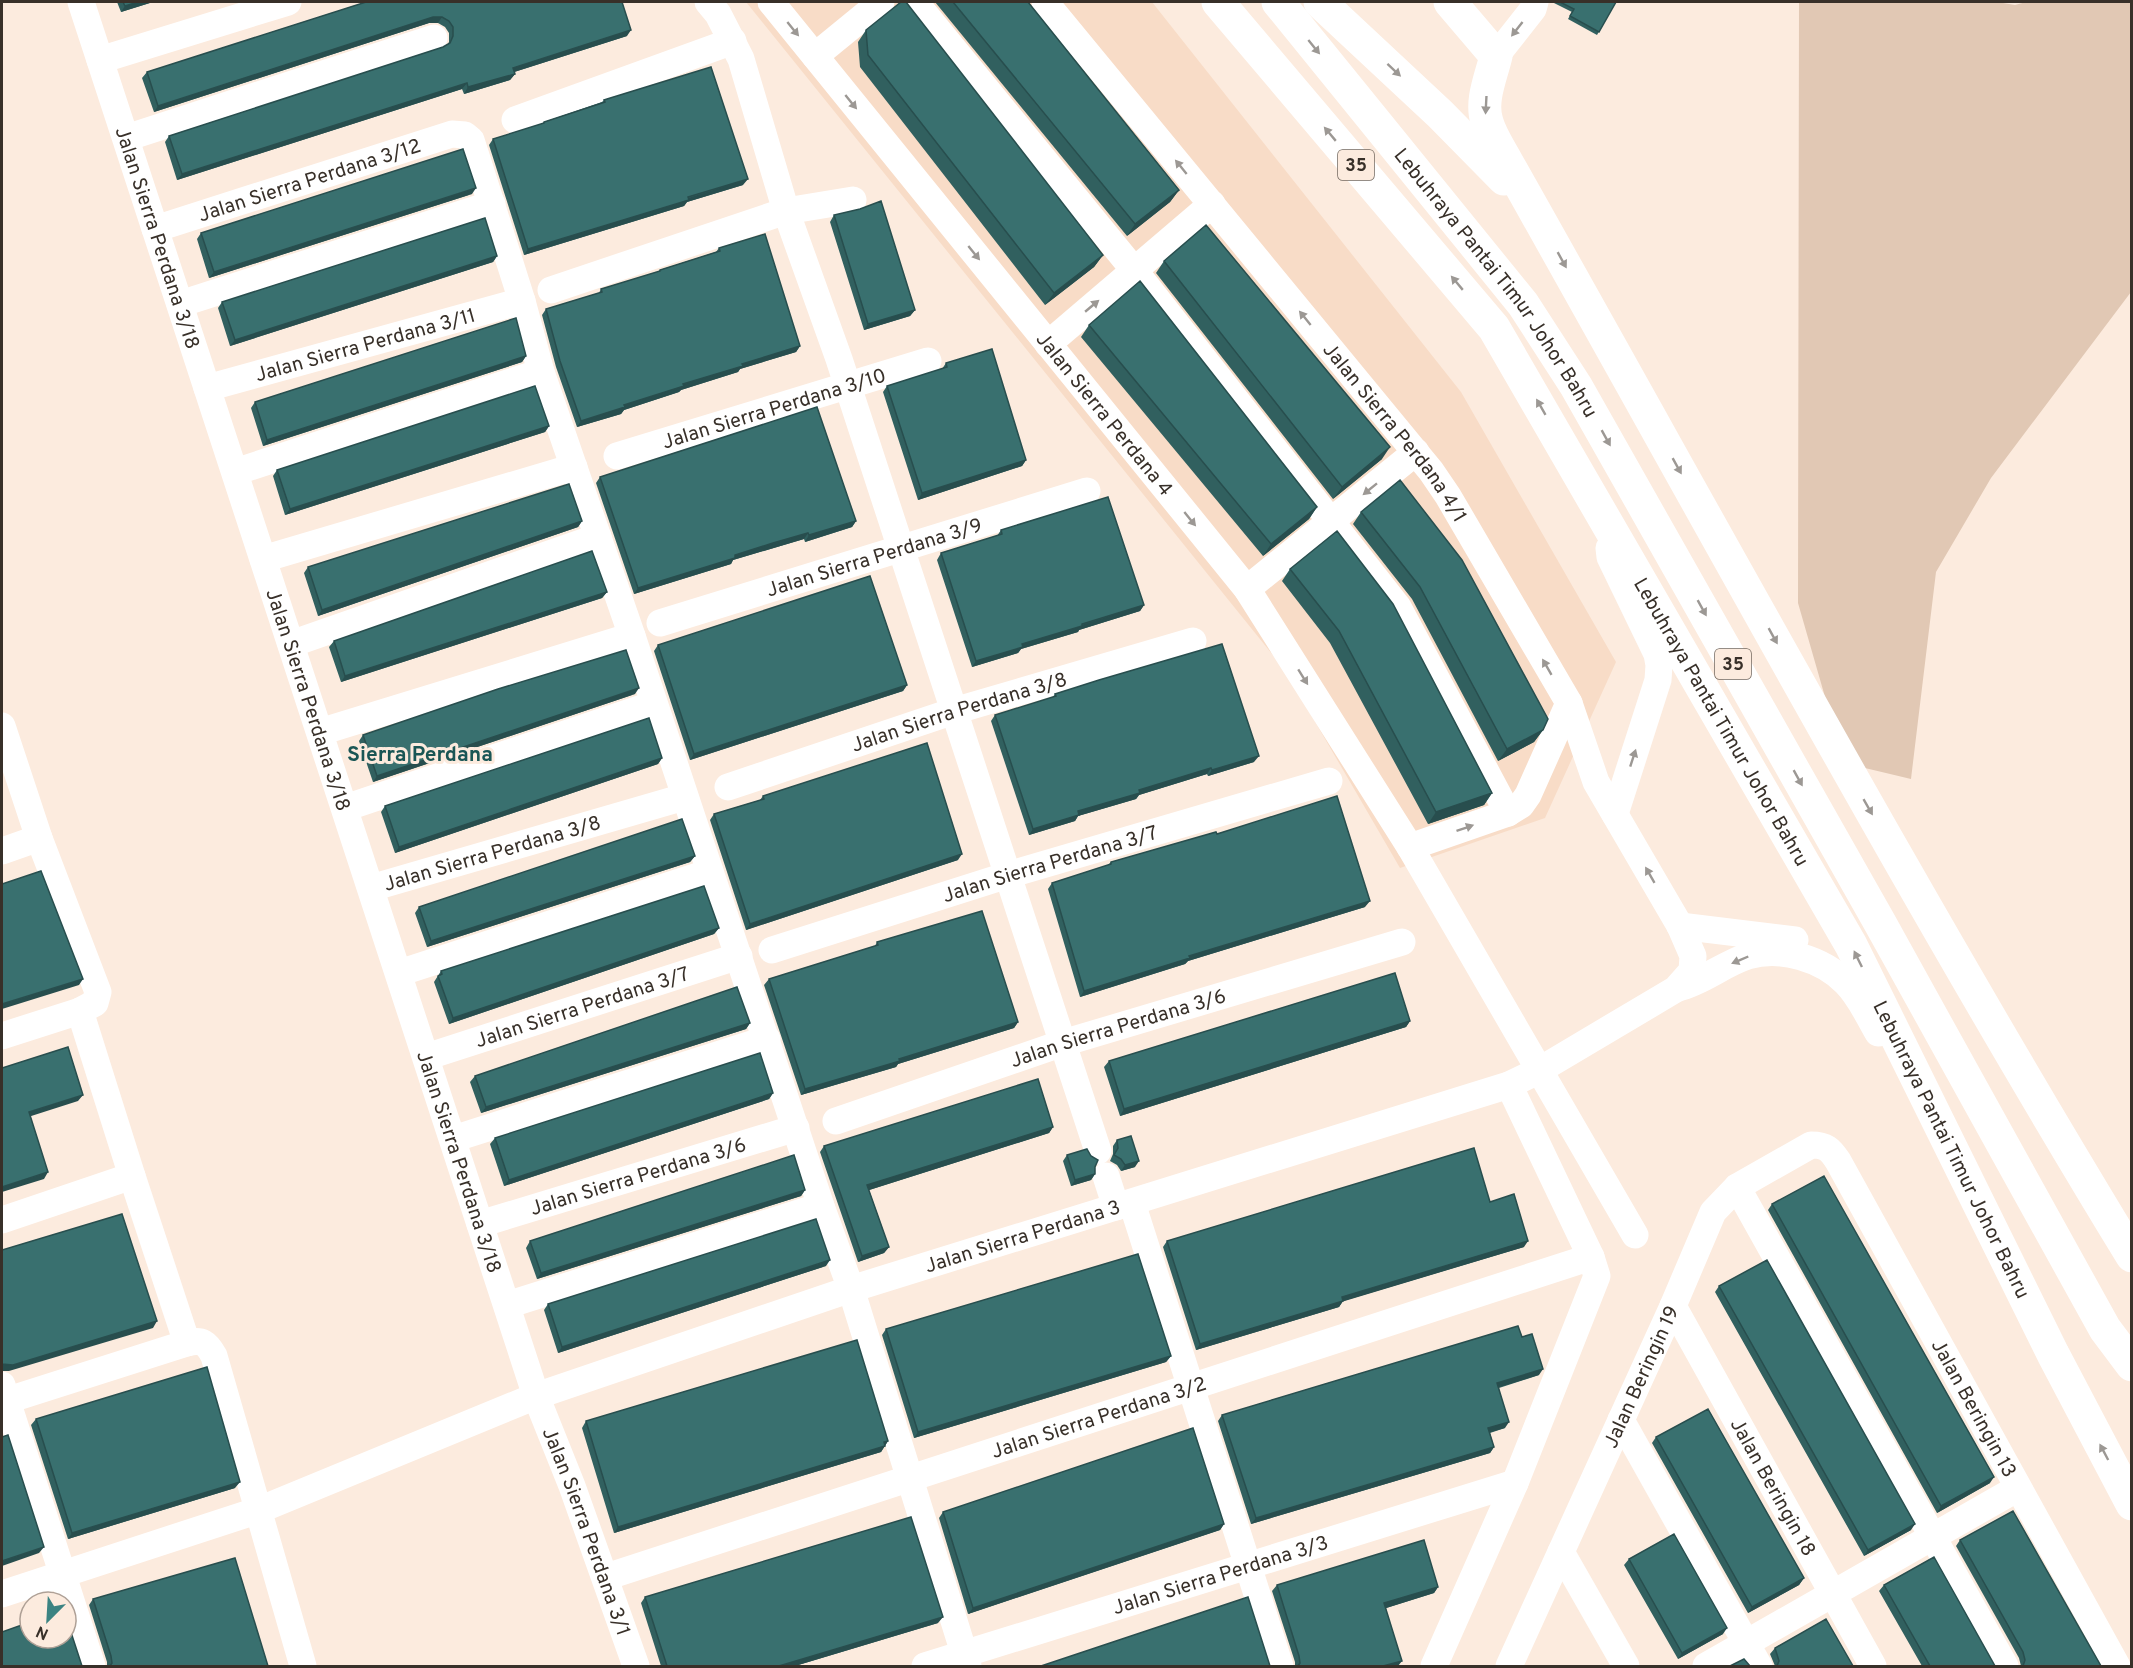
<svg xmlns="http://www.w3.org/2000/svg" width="2133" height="1668" viewBox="0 0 2133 1668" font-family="Overpass,sans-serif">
	<rect width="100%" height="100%" fill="#fcebde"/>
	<path fill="#f8dcc7" d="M746,2H1152L1461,392L1616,662L1545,818L1400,868L1285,670Z"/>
	<path fill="#e1c8b4" d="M1799,2H1997L2015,5L2026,2H2131V292L1991,478L1936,572L1911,779L1844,763L1798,603Z"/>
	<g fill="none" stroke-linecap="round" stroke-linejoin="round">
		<g stroke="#fff" stroke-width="27">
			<path id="s1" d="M81,2L536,1396L572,1486L636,1666"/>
			<path d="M708,2L718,14L741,59L786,211L839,359L1098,1151"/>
			<path id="s2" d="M771,2L1247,589L1410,847L1635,1235"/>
			<path d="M915,2L1134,270L1398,607L1508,813"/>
			<path id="s3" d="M1045,2L1431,471L1448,496L1569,703L1528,795L1521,805L1508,813L1410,847"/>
			<path d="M815,56L881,2"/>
			<path d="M1496,56L1533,9L1535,2"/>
			<path d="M100,60L288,2"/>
			<path d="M515,120L733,41"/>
			<path d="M126,138L434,38"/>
			<path id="s4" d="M155,229L452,134L465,135L471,140L522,301L541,372L632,636L821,1206L851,1289L968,1666"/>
			<path d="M551,290L786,211L853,200"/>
			<path d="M180,304L492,204"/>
			<path d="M1048,344L1212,204"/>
			<path id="s5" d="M207,388L522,301"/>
			<path id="s6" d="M617,456L928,361"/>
			<path d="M235,472L541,372"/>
			<path d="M1609,548L1610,557L1657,654L1659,665L1658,680L1615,814"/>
			<path d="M263,559L574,467"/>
			<path d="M1247,589L1416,452"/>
			<path id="s7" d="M660,623L1087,491"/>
			<path d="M291,644L598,537"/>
			<path d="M2,726L39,838L98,992L95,1003L80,1011L2,1036"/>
			<path d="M320,732L632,636"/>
			<path id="s8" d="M728,787L954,711L1193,641"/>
			<path d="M345,808L654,704"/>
			<path d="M2,851L39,838"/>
			<path id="s9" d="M371,888L684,797"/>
			<path d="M1680,926L1795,940"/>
			<path id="s10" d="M772,950L1008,875L1329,781"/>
			<path d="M399,973L710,872"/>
			<path d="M1678,988C1703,982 1723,964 1748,956C1781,946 1823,959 1846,983C1860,997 1868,1016 1878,1033"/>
			<path d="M80,1011L132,1176L187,1343"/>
			<path id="s11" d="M426,1057L739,956"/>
			<path id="s12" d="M836,1121L1063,1043L1402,942"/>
			<path d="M453,1139L767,1039"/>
			<path d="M1106,1176L1116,1207"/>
			<path d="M1737,1187L2005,1666"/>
			<path d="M1132,1203L1280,1666"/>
			<path d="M2,1220L132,1176"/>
			<path id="s13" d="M480,1224L796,1128"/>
			<path d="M507,1305L821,1206"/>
			<path id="s14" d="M1673,1306L1873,1666"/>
			<path d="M2,1385L92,1666"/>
			<path d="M2,1402L187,1343C202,1339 207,1343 214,1356L303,1666"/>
			<path d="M1621,1420L1759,1666"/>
			<path d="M1561,1552L1626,1666"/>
			<path id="s15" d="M606,1577L1591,1257"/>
			<path id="s16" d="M2,1594L259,1510L536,1396L851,1289L1509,1085L1538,1071L1676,989L1692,971L1693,956L1680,926L1596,782L1569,703"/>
			<path id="s17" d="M925,1666L1515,1483"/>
			<path d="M1434,1666L1515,1483L1597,1276L1591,1257L1509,1085"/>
			<path id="s18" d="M1509,1666L1673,1306L1713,1212L1737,1187L1811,1145C1826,1145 1830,1149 1838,1161L2117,1666"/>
			<path d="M1706,1666L2018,1488"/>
		</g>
		<g stroke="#fff" stroke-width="33">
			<path id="s19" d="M1218,2L1494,328L1851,945L2053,1354L2132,1504"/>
			<path id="s20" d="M1278,2L1523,304L1576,386L1880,923L2105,1329L2132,1365"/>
			<path d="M1320,2L1440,114L1504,179"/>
			<path d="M1450,2L1496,56C1491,77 1480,101 1487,122C1491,136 1500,149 1507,162C1713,527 1913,897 2132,1256"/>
		</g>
	</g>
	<path fill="#31605f" d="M117,2H153L121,12Z
		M366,2L627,36L514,72L515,74L510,80L464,94L462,89L177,180L165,142L169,136L443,47L448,44L449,42V33L445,27L438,23H429L154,112L142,78L147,72Z
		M935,2H1028L1179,190L1170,202L1127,236Z
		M1552,2H1616L1597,35L1568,19L1572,12Z
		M866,30L1103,255L1094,267L1045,305L860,67L858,42Z
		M604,100L743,185L687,202L684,206L524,255L489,145L493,139L542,124L544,122L602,102Z
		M472,194L209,278L197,239L201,233Z
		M834,215L915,310L910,316L864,330L830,222Z
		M719,248L800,346L796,352L740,369L738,372L681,390L679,392L624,410L621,414L577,427L556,367L542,315L546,309L599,293L601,289L658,272L660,270L716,252Z
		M497,256L493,262L230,346L218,308L222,302Z
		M1164,261L1382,459L1333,499L1156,273Z
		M1089,325L1317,507L1309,519L1263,556L1081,337Z
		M526,356L522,362L263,446L251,408L255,402Z
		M946,363L1026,460L1022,466L918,500L883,392L887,386L942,369Z
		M549,426L545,432L285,515L273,476L277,470Z
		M600,477L856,521L852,527L805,542L804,539L733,560L731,564L634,594L596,483Z
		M1361,512L1543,730L1534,742L1498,761L1412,599L1353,524Z
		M582,521L578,527L318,616L304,573L308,567Z
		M1001,530L1144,605L1140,611L1079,630L1078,632L1021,649L1018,653L972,667L937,560L941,553L997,536Z
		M1290,569L1492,793L1484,805L1428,824L1330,643L1282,581Z
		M607,592L602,598L341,682L329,647L334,641Z
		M658,645L907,685L903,691L690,760L654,651Z
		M635,694L373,782L359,741L363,735Z
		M1055,694L1254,762L1208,776L1207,774L1139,795L1136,799L1078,816L1075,821L1029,835L991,721L995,715L1052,698Z
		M662,758L658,764L395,853L381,812L385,806Z
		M763,796L958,860L746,930L710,820L714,814L760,800Z
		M1217,834L1365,907L1188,961L1185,964L1080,997L1048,889L1052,883L1108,865L1111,862Z
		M695,856L690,862L427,947L415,913L419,907Z
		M719,928L714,934L449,1024L434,982L441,971Z
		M877,942L1018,1022L1014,1028L898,1064L896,1067L801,1095L764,985L769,979L875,946Z
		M1410,1021L1406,1027L1120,1116L1104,1067L1109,1061Z
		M750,1023L746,1029L481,1113L470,1082L475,1076Z
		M773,1093L769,1099L504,1186L490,1144L495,1138Z
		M1053,1127L1049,1133L869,1190L889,1247L884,1253L858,1262L820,1152L824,1146Z
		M1117,1140L1135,1167L1121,1171L1117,1165L1110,1161L1113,1154V1146Z
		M1067,1155L1095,1167V1174L1091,1180L1071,1186L1063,1161Z
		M805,1190L801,1196L537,1279L526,1248L530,1241Z
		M1490,1202L1524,1247L1343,1301L1339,1307L1196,1350L1163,1247L1167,1241Z
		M1772,1204L1990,1483L1937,1513L1768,1210Z
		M826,1266L558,1353L544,1310L548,1304Z
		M1719,1286L1911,1530L1864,1556L1715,1292Z
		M886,1329L1171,1356L1166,1362L914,1438L882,1335Z
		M1522,1337L1539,1375L1499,1388L1505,1428L1490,1433L1494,1447L1490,1453L1251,1524L1218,1421L1222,1415Z
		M36,1419L235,1488L68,1539L31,1425Z
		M586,1421L888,1441L881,1452L614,1533L582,1428Z
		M1656,1437L1804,1578L1799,1585L1748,1613L1652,1443Z
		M943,1512L1224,1524L1220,1530L968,1614L939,1518Z
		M1960,1540L2101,1666H2021L2019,1658L1956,1546Z
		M1629,1559L1723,1634L1678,1659L1624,1565Z
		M1277,1585L1438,1587L1434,1593L1386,1608L1398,1666H1295V1662L1272,1591Z
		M1884,1585L1995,1666H1922L1879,1591Z
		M645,1597L938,1623L795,1666H661L641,1603Z
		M93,1599L268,1666H107V1662L89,1605Z
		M1775,1648L1853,1666H1775L1770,1654Z"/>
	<path fill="#284e4e" d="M138,2H153L121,12L125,6Z
		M433,17H442L438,23H429L154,112L158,106Z
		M631,30L627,36L508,74L513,68Z
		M515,74L510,80L464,94L468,87Z
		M467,83L462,89L177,180L182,174Z
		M748,179L743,185L687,202L684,206L524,255L528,249Z
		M476,188L472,194L209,278L214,272Z
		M1179,190L1170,202L1127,236L1135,224Z
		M1103,255L1094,267L1045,305L1054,293Z
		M497,256L493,262L230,346L235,340Z
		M915,310L910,316L864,330L868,324Z
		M800,346L796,352L740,369L738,372L681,390L679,392L624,410L621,414L577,427L581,421L624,405L742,364Z
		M526,356L522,362L263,446L267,440Z
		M549,426L545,432L285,515L290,509Z
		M1390,447L1382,459L1333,499L1342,487Z
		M1026,460L1022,466L918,500L922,493Z
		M1317,507L1309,519L1263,556L1271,544Z
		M582,521L578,527L318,616L322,610Z
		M856,521L852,527L805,542L809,535Z
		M808,533L804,539L733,560L731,564L634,594L638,588L735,555Z
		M607,592L602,598L341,682L345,676Z
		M1144,605L1140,611L1079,630L1078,632L1021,649L1018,653L972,667L976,661L1022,644Z
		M907,685L903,691L690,760L694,754Z
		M639,688L635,694L373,782L377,776Z
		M1543,730L1534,742L1498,761L1507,749Z
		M1259,756L1254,762L1208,776L1212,770Z
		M662,758L658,764L395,853L399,847Z
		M1211,768L1207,774L1139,795L1136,799L1078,816L1075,821L1029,835L1033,829L1078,811L1139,790Z
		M1492,793L1484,805L1428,824L1436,812Z
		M962,854L958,860L746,930L750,924Z
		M695,856L690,862L427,947L431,941Z
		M1370,901L1365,907L1188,961L1185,964L1080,997L1084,991L1189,956Z
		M719,928L714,934L449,1024L453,1018Z
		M83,979L79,985L2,1009V1004Z
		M1410,1021L1406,1027L1120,1116L1124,1109Z
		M1018,1022L1014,1028L898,1064L896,1067L801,1095L805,1089Z
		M750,1023L746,1029L481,1113L486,1107Z
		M773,1093L769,1099L504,1186L509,1180Z
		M83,1095L78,1101L25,1118L29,1112Z
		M1053,1127L1049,1133L863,1192L867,1185Z
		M1139,1161L1135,1167L1121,1171L1125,1165Z
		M48,1172L44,1179L2,1192V1187Z
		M1095,1174L1091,1180L1071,1186L1075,1180Z
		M805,1190L801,1196L537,1279L541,1273Z
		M1528,1241L1524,1247L1338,1303L1342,1297Z
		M889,1247L884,1253L858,1262L862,1256Z
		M830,1260L826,1266L558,1353L562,1347Z
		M1343,1301L1339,1307L1196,1350L1200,1344Z
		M157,1321L153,1328L9,1371H2V1364Z
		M1171,1356L1166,1362L914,1438L918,1432Z
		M1543,1369L1539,1375L1493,1389L1497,1383Z
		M1509,1422L1505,1428L1484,1434L1488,1428Z
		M888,1441L881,1452L614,1533L618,1527Z
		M1494,1447L1490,1453L1251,1524L1256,1518Z
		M1994,1477L1990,1483L1937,1513L1941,1506Z
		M240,1482L235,1488L68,1539L72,1533Z
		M1224,1524L1220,1530L968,1614L973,1608Z
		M1915,1524L1911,1530L1864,1556L1868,1550Z
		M44,1547L39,1553L2,1566V1561Z
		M1804,1578L1799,1585L1748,1613L1752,1607Z
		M1438,1587L1434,1593L1380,1610L1384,1603Z
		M943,1617L938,1623L795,1666H779Z
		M1727,1628L1723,1634L1678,1659L1682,1653Z
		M1402,1661L1398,1666H1383Z"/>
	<path fill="#39706f" stroke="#284e4e" stroke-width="1.5" d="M123,2H138L125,6Z
		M366,2H622L631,30L513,68L515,74L468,87L467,83L182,174L169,136L443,47L450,43L453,36V27L449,21L442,17H433L158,106L147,72Z
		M901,2H906L1103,255L1054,293L868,55L866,30Z
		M953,2H1028L1179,190L1135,224Z
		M1560,2H1616L1599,32L1570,16L1574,9Z
		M711,67L748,179L688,197L689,200L528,249L493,139L544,123V122L605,102L604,100L607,99Z
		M463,149L476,188L214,272L201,233Z
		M881,201L915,310L868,324L834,215L860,209Z
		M485,218L497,256L235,340L222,302Z
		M1206,225L1390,447L1342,487L1164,261Z
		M765,234L800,346L742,364L743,366L683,384L684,386L624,405L625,407L581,421L560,361L546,309L602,292L601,289L660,271V270L720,251L719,248Z
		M1140,281L1317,507L1271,544L1089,325Z
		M516,318L526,356L267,440L255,402Z
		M992,349L1026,460L922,493L887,386L947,367L946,363Z
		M535,386L549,426L290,509L277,470Z
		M817,407L856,521L809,535L808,533L773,543L735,555V558L638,588L600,477Z
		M1400,480L1462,560L1548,719L1543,730L1507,749L1420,587L1361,512Z
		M569,484L582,521L322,610L308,567Z
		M1108,497L1144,605L1082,624V626L1022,644L1023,647L976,661L941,553L1002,534L1001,530Z
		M1337,531L1393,604L1492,793L1436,812L1339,631L1290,569Z
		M592,551L607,592L345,676L334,641Z
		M870,576L907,685L694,754L658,645Z
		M1222,644L1259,756L1212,770L1211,768L1139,790L1140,793L1078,811L1079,815L1033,829L995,715L1056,696L1055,694L1099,680Z
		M626,650L639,688L377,776L363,735L498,689Z
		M649,718L662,758L399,847L385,806Z
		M927,743L962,854L750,924L714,814L764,799L763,796Z
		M1337,796L1370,901L1189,956L1190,958L1084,991L1052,883L1111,864V862L1216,832L1217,834Z
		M682,819L695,856L431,941L419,907Z
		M41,871L83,979L2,1004V884Z
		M704,886L719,928L453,1018L438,976L442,974L441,971Z
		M982,911L1018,1022L899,1059L900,1061L805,1089L769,979L878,945L877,942Z
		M1395,973L1410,1021L1124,1109L1109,1061Z
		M737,987L750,1023L486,1107L475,1076Z
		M68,1047L83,1095L29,1112L48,1172L2,1187V1068Z
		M760,1053L773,1093L509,1180L495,1138Z
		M1038,1079L1053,1127L867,1185L889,1247L862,1256L824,1146Z
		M1131,1136L1139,1161L1125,1165L1121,1159L1114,1155L1118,1148L1117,1140Z
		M1474,1148L1490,1202L1514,1194L1528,1241L1342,1297L1343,1301L1200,1344L1167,1241Z
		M1087,1149L1091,1156L1098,1160L1095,1167V1174L1075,1180L1067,1155Z
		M794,1155L805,1190L541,1273L530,1241Z
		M1824,1176L1994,1477L1941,1506L1772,1204Z
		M122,1214L157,1321L13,1365L2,1364V1250Z
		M816,1219L830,1260L562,1347L548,1304Z
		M1138,1254L1171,1356L918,1432L886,1329Z
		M1767,1260L1915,1524L1868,1550L1719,1286Z
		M1518,1326L1522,1337L1532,1334L1543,1369L1497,1383L1509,1422L1488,1428L1494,1447L1256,1518L1222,1415Z
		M857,1340L888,1441L884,1442L885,1446L618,1527L586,1421Z
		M207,1367L240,1482L72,1533L36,1419Z
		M1708,1409L1804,1578L1752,1607L1656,1437Z
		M1193,1428L1224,1524L973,1608L943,1512Z
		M8,1435L44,1547L2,1561V1437Z
		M2013,1511L2101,1666H2023L2025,1660L2023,1652L1960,1540Z
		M911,1517L943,1617L779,1666H667L645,1597Z
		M1674,1534L1727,1628L1682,1653L1629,1559Z
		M1424,1540L1438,1587L1384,1603L1402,1661L1383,1666H1298L1300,1663L1299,1656L1277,1585Z
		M1934,1557L1995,1666H1930L1884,1585Z
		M235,1558L268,1666H110L112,1663L111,1656L93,1599Z
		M1248,1597L1270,1666H1041Z
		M66,1617L82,1666H2V1632L30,1622V1638H66Z
		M1826,1619L1853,1666H1777L1779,1661L1775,1648Z
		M1744,1659L1750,1666H1730Z"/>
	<defs><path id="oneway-solid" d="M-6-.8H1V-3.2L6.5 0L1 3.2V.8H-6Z" transform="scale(1.5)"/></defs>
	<g fill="#9c9894">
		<use href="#oneway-solid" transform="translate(793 29) rotate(51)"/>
		<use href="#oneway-solid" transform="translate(1517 29) rotate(128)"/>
		<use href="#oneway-solid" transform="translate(1314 47) rotate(51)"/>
		<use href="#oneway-solid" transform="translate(1394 70) rotate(43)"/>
		<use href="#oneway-solid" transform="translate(851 102) rotate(51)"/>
		<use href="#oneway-solid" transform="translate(1486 105) rotate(93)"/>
		<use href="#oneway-solid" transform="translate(1330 134) rotate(-130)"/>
		<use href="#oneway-solid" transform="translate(1181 167) rotate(-129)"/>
		<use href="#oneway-solid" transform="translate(974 253) rotate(51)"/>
		<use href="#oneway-solid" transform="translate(1562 260) rotate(61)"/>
		<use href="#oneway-solid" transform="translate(1457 283) rotate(-130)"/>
		<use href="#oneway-solid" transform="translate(1092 306) rotate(-40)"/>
		<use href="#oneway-solid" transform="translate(1305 318) rotate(-129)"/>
		<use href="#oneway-solid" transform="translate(1541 407) rotate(-120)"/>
		<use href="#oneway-solid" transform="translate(1606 438) rotate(61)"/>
		<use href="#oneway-solid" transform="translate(1677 466) rotate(61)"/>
		<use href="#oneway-solid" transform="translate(1370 489) rotate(141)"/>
		<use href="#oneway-solid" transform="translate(1190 519) rotate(51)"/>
		<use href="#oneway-solid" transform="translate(1702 608) rotate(61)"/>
		<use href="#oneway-solid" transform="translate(1773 636) rotate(61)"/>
		<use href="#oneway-solid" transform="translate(1547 667) rotate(-120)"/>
		<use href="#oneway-solid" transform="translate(1303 677) rotate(58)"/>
		<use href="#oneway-solid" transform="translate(1633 758) rotate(-72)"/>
		<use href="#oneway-solid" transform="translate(1798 778) rotate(61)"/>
		<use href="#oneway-solid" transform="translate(1868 807) rotate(60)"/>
		<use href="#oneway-solid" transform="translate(1465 828) rotate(-19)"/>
		<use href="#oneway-solid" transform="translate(1650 875) rotate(-120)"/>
		<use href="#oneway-solid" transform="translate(1858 959) rotate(-116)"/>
		<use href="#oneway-solid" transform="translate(1740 960) rotate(157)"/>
		<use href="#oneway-solid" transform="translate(2104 1452) rotate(-118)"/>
	</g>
	<g text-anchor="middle" stroke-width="6" stroke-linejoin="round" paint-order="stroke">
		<g fill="#fcebde" stroke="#73685f" stroke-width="1.5">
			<rect x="1338" y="150" width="36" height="30" rx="4.5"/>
			<rect x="1715" y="649" width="36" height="30" rx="4.5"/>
		</g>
		<g font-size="18" font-weight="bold" fill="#383029">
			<text x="1356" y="171">35</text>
			<text x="1733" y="670">35</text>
		</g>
		<g font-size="20" fill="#383029" stroke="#fcebde">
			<text dy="7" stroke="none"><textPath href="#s4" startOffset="162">Jalan Sierra Perdana 3/12</textPath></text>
			<text dy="7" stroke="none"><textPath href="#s1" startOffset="248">Jalan Sierra Perdana 3/18</textPath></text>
			<text dy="7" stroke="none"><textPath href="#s20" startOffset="356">Lebuhraya Pantai Timur Johor Bahru</textPath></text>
			<text dy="7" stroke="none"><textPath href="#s5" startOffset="164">Jalan Sierra Perdana 3/11</textPath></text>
			<text dy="7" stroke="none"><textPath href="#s6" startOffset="164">Jalan Sierra Perdana 3/10</textPath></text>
			<text dy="7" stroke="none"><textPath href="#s2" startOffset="530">Jalan Sierra Perdana 4</textPath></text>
			<text dy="7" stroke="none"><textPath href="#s3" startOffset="555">Jalan Sierra Perdana 4/1</textPath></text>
			<text dy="7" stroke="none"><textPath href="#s7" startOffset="224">Jalan Sierra Perdana 3/9</textPath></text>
			<text dy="7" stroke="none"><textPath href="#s1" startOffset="734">Jalan Sierra Perdana 3/18</textPath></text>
			<text dy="7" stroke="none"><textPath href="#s8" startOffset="243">Jalan Sierra Perdana 3/8</textPath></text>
			<text dy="7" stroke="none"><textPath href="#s19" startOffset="882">Lebuhraya Pantai Timur Johor Bahru</textPath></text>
			<text dy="7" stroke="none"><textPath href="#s9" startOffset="126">Jalan Sierra Perdana 3/8</textPath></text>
			<text dy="7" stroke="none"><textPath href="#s10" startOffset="291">Jalan Sierra Perdana 3/7</textPath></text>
			<text dy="7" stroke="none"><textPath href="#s11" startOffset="164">Jalan Sierra Perdana 3/7</textPath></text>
			<text dy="7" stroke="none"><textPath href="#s12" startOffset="297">Jalan Sierra Perdana 3/6</textPath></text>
			<text dy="7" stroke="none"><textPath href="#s19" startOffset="1368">Lebuhraya Pantai Timur Johor Bahru</textPath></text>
			<text dy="7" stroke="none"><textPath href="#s1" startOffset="1220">Jalan Sierra Perdana 3/18</textPath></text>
			<text dy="7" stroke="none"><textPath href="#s13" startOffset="165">Jalan Sierra Perdana 3/6</textPath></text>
			<text dy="7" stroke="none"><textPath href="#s16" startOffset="1082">Jalan Sierra Perdana 3</textPath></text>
			<text dy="7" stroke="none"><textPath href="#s18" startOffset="318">Jalan Beringin 19</textPath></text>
			<text dy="7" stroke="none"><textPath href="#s18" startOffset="933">Jalan Beringin 13</textPath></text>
			<text dy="7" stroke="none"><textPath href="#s15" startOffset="518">Jalan Sierra Perdana 3/2</textPath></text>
			<text dy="7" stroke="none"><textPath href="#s14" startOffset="207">Jalan Beringin 18</textPath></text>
			<text dy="7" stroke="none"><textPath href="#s1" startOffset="1611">Jalan Sierra Perdana 3/1</textPath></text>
			<text dy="7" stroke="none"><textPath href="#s17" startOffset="309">Jalan Sierra Perdana 3/3</textPath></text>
		</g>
		<g font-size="21" font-weight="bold" fill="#1a5655" stroke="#fcebde">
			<text x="420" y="761">Sierra Perdana</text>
		</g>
	</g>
	<rect width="2133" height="1668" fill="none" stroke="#383029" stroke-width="6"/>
	<g transform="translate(48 1620) rotate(204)"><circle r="28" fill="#fcebde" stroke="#aea096" stroke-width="1.5"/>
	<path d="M0-4.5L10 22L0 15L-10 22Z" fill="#3b8382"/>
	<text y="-9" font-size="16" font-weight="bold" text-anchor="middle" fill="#383029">N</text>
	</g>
</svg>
